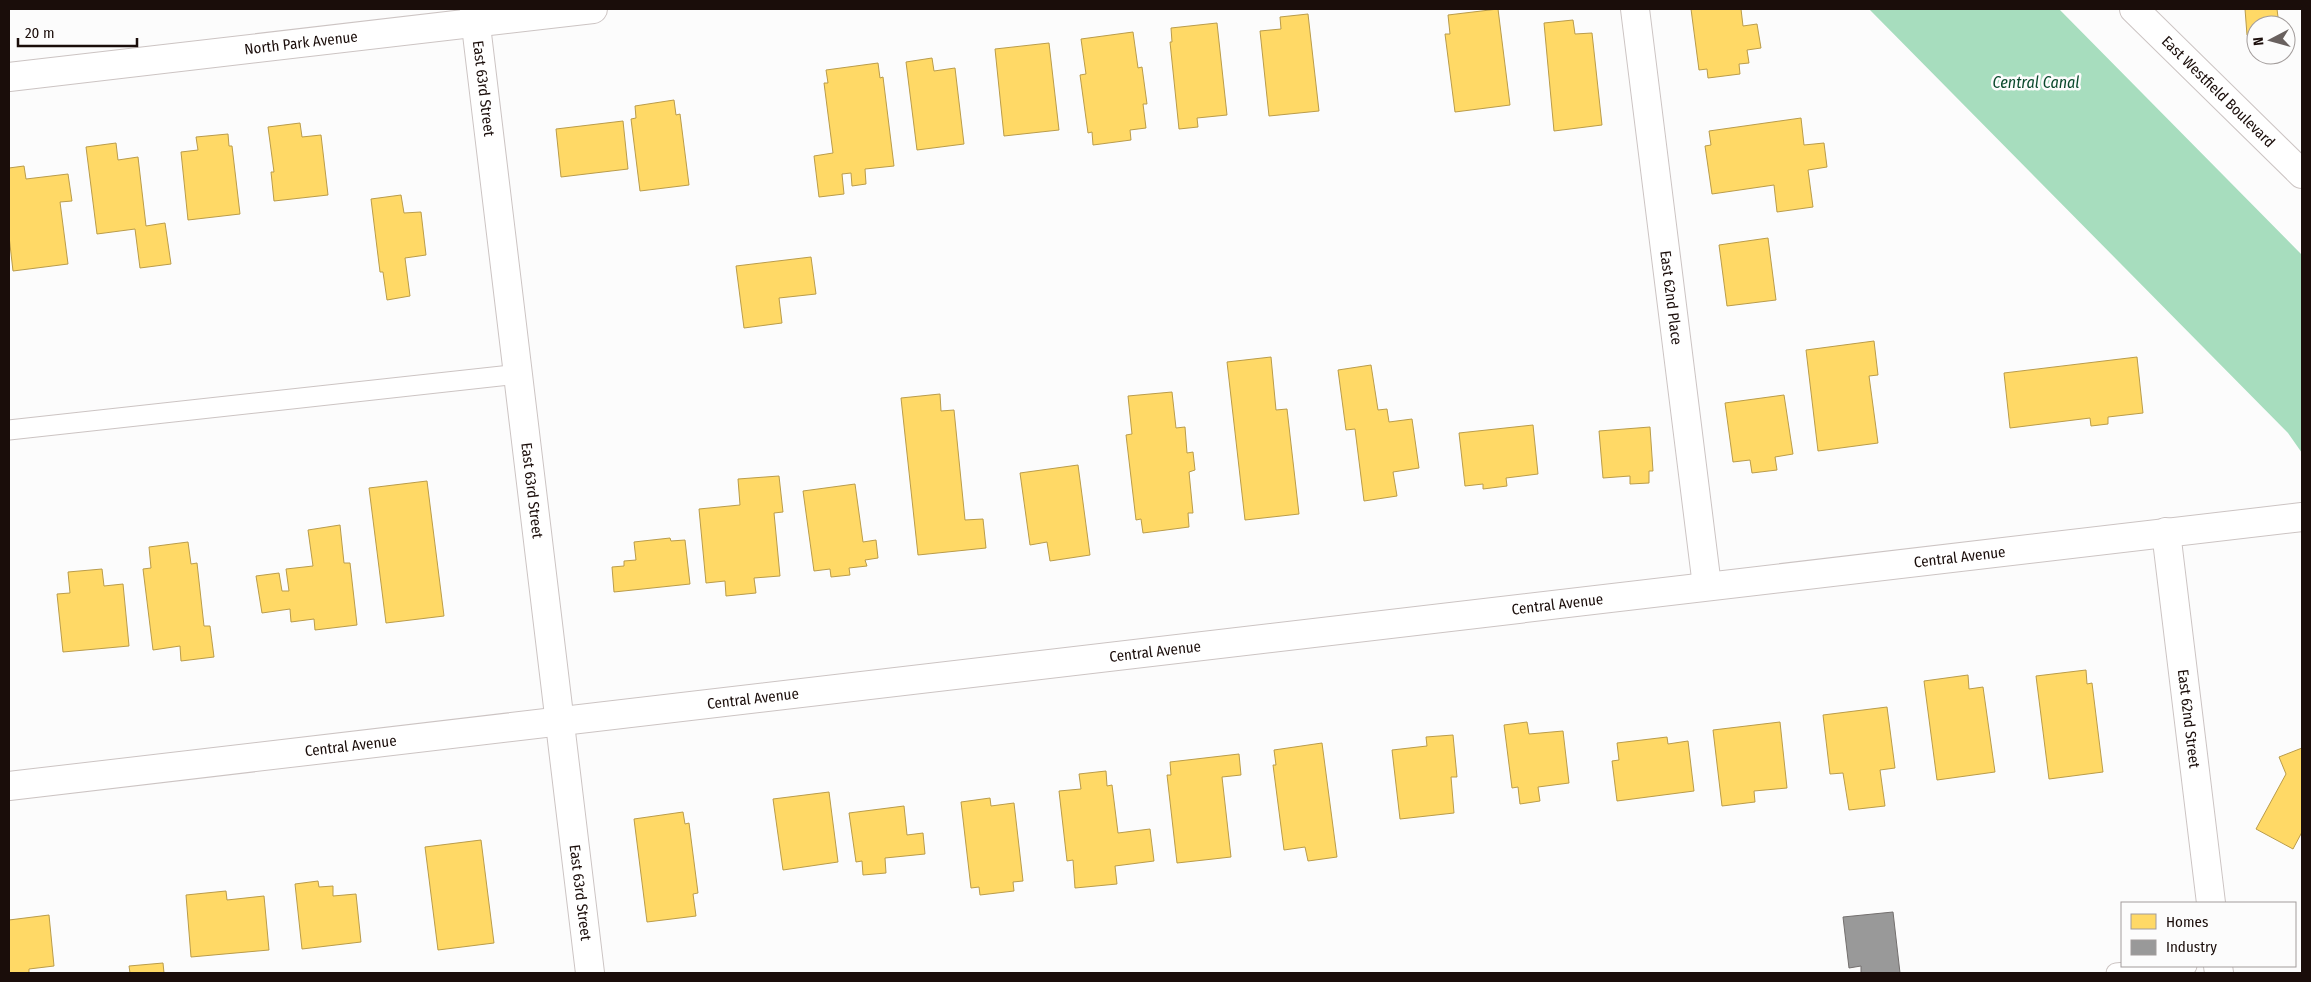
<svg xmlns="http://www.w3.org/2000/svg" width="2311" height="982" viewBox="0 0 2311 982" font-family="'Fira Sans Condensed',sans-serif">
	<rect width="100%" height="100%" fill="#fcfcfc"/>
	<path fill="#a7ddbe" d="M1869,9H2059L2302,255V453L2288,433Z"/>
	<path fill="#ffd966" stroke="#ba9c4a" d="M1498,9L1510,105L1455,112L1445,34H1450L1448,15Z
		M1691,9H1741L1743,26L1757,24L1761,48L1747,50L1749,63L1739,64L1740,74L1708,78L1707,69L1699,70Z
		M2245,9H2277L2279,25H2256V34L2247,35Z
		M1308,14L1319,111L1269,116L1260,31L1281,29L1280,17Z
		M1573,20L1575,34L1592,33L1602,125L1554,131L1544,23Z
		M1217,23L1227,115L1197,118L1198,127L1179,129L1170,42H1172L1171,28Z
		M1133,32L1138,68L1142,67L1147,104H1143L1146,128L1130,130L1131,140L1093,145L1092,132L1088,133L1080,75L1086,74L1081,39Z
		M1049,43L1059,130L1004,136L995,49Z
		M932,58L934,71L955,68L964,144L917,150L906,62Z
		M878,63L880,78L883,77L894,166L865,169L866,184L852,186L851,173L842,174L844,194L819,197L814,156L833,153L824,83H828L826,70Z
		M674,100L676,115L680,114L689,185L640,191L631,119L636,118L635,106Z
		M1801,118L1804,145L1824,143L1827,167L1808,170L1813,207L1777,212L1774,185L1712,194L1705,146L1711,145L1709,131Z
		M623,121L628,169L561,177L556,129Z
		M300,123L302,137L321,135L328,195L274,201L271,172H274L268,127Z
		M228,134L229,146H232L240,214L188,220L181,152L198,150L196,137Z
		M116,143L118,160L138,157L146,226L165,223L171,264L140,268L135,229L97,234L86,147Z
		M24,166L26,179L68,174L72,201L60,202L68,264L13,271L9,236V168Z
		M401,195L404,213L421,212L426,255L405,258L410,296L387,300L383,272H380L371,199Z
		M1768,238L1776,300L1727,306L1719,245Z
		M811,257L816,294L779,298L782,323L744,328L736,266Z
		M1874,341L1878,375L1869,376L1878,443L1818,451L1806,350Z
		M1271,357L1276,410L1287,409L1299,514L1245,520L1227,362Z
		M2137,357L2143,413L2108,417V424L2091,426L2090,418L2010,428L2004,373Z
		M1371,365L1378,410L1387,409L1389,422L1412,419L1419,468L1393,472L1397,496L1364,501L1355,429L1346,430L1338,370Z
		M1172,392L1176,428L1185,427L1187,453L1193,452L1195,470L1189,472L1193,513H1188L1189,527L1143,533L1141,519L1136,520L1126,435L1132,434L1128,396Z
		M940,394L941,411L954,410L965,520L983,519L986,548L918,555L901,398Z
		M1784,395L1793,454L1775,457L1777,470L1752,473L1750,460L1733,462L1725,403Z
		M1533,425L1538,474L1506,478L1507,486L1483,489V484L1465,486L1459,433Z
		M1650,427L1653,471H1649V483L1630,484V476L1603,478L1599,431Z
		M1078,465L1090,555L1050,561L1047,542L1030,545L1020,473Z
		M779,476L783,512L774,513L780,576L754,578L756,593L726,596L725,581L706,583L699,509L740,505L738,479Z
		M427,481L444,616L386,623L369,488Z
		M855,484L863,542L876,540L878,558L865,560L867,566L849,568L850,575L831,577L830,569L814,571L803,491Z
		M340,525L344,563H350L357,625L315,630L314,619L291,622L290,609L262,613L256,576L279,573L282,591H289L286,569L313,566L308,530Z
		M670,538L671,541L685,540L690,584L614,592L612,567L624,566V561L636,560L634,542Z
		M188,542L191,564L197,563L204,626H210L214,657L181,661L180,646L153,650L143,569L151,568L149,547Z
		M102,569L104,586L123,584L129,646L63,652L57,594L70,593L68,572Z
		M2086,670L2087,684L2092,683L2103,772L2049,779L2036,676Z
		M1968,675L1969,689L1983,687L1995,772L1937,780L1924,681Z
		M1887,707L1895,768L1880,770L1885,806L1849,810L1843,773L1830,774L1823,715Z
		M1527,722L1529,734L1563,731L1569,783L1538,787L1540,801L1520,804L1518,787L1512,788L1504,725Z
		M1780,722L1787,788L1754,791L1755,802L1722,806L1713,730Z
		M1453,735L1457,777H1451L1454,813L1400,819L1392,750L1427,746L1426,737Z
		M1667,737L1668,744L1688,741L1694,791L1617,801L1612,761L1619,760L1617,743Z
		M1322,743L1337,857L1308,861L1305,847L1284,850L1273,765H1276L1274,750Z
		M2302,748V832L2293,849L2256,829L2286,774L2279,757Z
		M1239,754L1241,775L1222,777L1231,857L1177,863L1167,775H1171L1170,762Z
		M1106,771L1107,786L1112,785L1118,833L1150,829L1154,861L1115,866L1117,884L1075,888L1073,860L1067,861L1059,791L1081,789L1079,774Z
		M829,792L838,862L783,870L773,799Z
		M990,798L991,806L1014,803L1023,881L1013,882L1014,891L980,895L979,887L971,888L961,802Z
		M904,806L907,835L923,833L925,854L885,858L886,873L863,875L862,861L856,862L849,813Z
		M683,812L685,824L689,823L698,893L693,894L696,916L647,922L634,819Z
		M481,840L494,943L438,950L425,847Z
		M318,881L319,887L333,886V896L356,894L361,942L302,949L295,884Z
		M226,891L227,900L264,896L269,950L191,957L186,895Z
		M49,915L54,966L29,969V973H9V920Z
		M163,963L164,973H130L129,966Z"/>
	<path fill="#999" stroke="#736f6e" d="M1893,912L1900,973H1861V966L1849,968L1843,917Z"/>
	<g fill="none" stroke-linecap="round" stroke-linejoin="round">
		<g stroke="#ccc4c3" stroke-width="21">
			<path id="lane" d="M9,430L519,374
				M2116,973L2187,966"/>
		</g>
		<g stroke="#ccc4c3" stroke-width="30">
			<g id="street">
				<path id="s1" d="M474,9L590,973"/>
				<path id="s2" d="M1635,9L1707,586"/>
				<path id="s3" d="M9,77L593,9"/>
				<path id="s4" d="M2166,532L2211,903"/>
				<path id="s5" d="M9,786L2302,517"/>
				<path d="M2218,966L2219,973"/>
			</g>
		</g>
		<g stroke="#ccc4c3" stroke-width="30">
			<g id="secondary">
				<path id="s6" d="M2134,9L2302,174"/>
			</g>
		</g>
		<use href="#lane" stroke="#fff" stroke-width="19"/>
		<use href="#street" stroke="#fff" stroke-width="28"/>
		<use href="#secondary" stroke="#fff" stroke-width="28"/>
	</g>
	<g text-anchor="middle" stroke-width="5" stroke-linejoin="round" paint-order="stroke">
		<g font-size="15" fill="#1a0d0a" stroke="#fcfcfc">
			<text dy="5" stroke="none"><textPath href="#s3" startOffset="294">North Park Avenue</textPath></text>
			<text dy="5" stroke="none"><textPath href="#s1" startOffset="80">East 63rd Street</textPath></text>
			<text dy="5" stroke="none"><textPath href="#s6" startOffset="118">East Westfield Boulevard</textPath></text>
			<text dy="5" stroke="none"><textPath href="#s2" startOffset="291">East 62nd Place</textPath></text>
			<text dy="5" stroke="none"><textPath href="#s1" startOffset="485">East 63rd Street</textPath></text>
			<text dy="5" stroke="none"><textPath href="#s5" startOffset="1964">Central Avenue</textPath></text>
			<text dy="5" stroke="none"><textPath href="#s5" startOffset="1559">Central Avenue</textPath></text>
			<text dy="5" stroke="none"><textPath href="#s5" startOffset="1154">Central Avenue</textPath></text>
			<text dy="5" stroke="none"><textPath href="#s5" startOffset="749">Central Avenue</textPath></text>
			<text dy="5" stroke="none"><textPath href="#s4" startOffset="188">East 62nd Street</textPath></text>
			<text dy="5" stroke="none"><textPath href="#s5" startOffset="344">Central Avenue</textPath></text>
			<text dy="5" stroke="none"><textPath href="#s1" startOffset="890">East 63rd Street</textPath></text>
		</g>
		<g font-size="16" font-style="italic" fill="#0a492c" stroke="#fcfcfc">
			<text x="2036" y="88">Central Canal</text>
		</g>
	</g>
	<rect width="2311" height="982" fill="none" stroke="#1a0d0a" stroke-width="20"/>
	<rect x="2121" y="902" width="175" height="65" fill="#fcfcfc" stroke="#a29c9b"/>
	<rect x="2131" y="914" width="25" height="15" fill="#ffd966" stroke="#a29c9b"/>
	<text x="2166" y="927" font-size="15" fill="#1a0d0a">Homes</text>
	<rect x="2131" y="940" width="25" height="15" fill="#999999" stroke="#a29c9b"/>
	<text x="2166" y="952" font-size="15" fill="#1a0d0a">Industry</text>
	<g transform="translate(2271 40) rotate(264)"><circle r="24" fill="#fcfcfc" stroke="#a29c9b"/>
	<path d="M0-4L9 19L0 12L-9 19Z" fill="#69615f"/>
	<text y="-8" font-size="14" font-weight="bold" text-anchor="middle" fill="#1a0d0a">N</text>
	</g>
	<path d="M18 38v8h119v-8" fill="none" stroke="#1a0d0a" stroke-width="2.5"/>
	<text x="25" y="38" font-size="15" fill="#1a0d0a" stroke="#fcfcfc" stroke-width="4" paint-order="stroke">20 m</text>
</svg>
